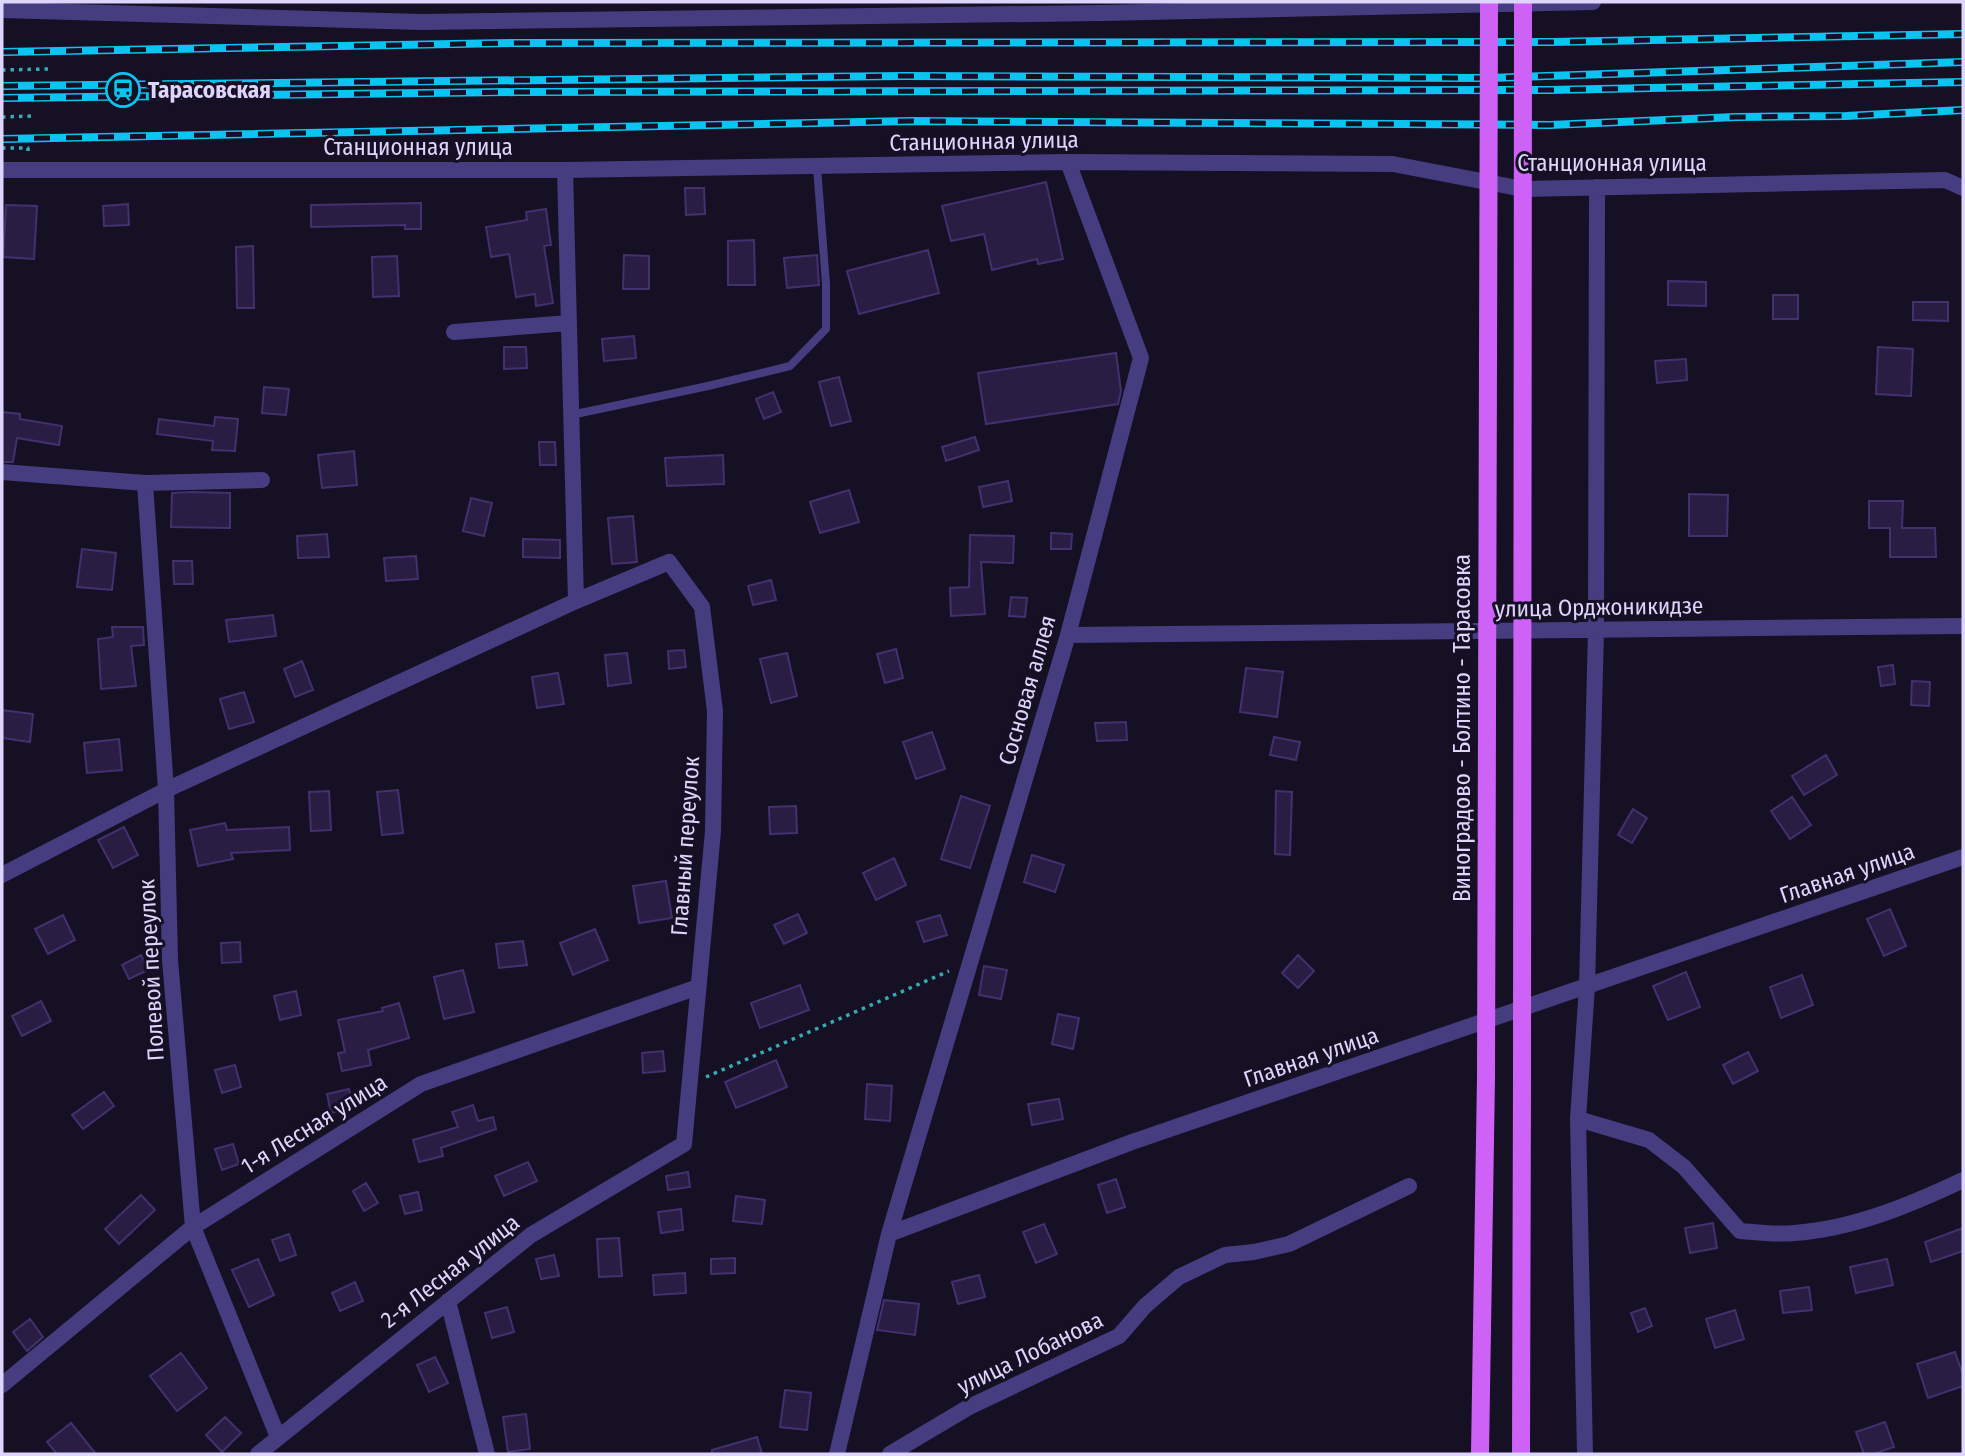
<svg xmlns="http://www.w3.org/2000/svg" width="1965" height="1456" viewBox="0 0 1965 1456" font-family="'Fira Sans Condensed',sans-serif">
	<rect width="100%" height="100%" fill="#151024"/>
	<path fill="#291d44" stroke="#43306f" stroke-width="2" d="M1046,182L1063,259L1038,264L1037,259L992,270L984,234L951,241L942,206Z
		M685,188H704L705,214L686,215Z
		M421,203V229H405V225L311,227V205Z
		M128,204L129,225L104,226L103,206Z
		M6,205L37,206L34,259L3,257Z
		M546,209L551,245L544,246L553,303L536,306L535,294L516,297L509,254L491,257L486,227L527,220L526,212Z
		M754,240L755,285H728V241Z
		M253,246L254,308H237L236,247Z
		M928,250L939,293L859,314L847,271Z
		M624,255L649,256V289H623Z
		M817,255L819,285L787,288L784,258Z
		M397,256L399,296L373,297L372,257Z
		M1668,281L1706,282V306L1668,305Z
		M1773,295H1798V319H1773Z
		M1913,302H1948V321L1913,320Z
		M634,336L636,358L604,361L602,339Z
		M504,347H526L527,368L504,369Z
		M1878,347L1913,349L1911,396L1876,394Z
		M1116,353L1121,391L1118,404L986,424L978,373Z
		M1686,359L1687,380L1657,383L1655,361Z
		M839,377L851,421L831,426L819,382Z
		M264,387L289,389L286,415L262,413Z
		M773,392L781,412L764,419L756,399Z
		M2,412L20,414V419L62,426L59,445L17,438L13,462H2Z
		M215,417L238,419L235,451L212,450L213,441L157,434L159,419L214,426Z
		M975,437L979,450L946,461L942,447Z
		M539,442H555L556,465H540Z
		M354,451L357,485L322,488L318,455Z
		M723,455L724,484L667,486L665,458Z
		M1008,481L1012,501L983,507L979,487Z
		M849,490L859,522L820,533L810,502Z
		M192,492L230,493V528L171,527L172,493Z
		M1689,494L1728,495L1727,536H1689Z
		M471,498L492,503L484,536L463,531Z
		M1869,501H1903L1902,528H1935L1936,557H1890V528H1869Z
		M633,516L637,562L612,564L608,518Z
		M1051,533L1072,534L1071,549H1051Z
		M327,534L329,557L298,558L297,536Z
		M970,535L1014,536L1013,563L981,562L985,614L951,616L950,588L969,587Z
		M523,539L560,540V558L523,557Z
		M82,549L116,553L112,590L77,587Z
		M416,556L418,579L386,581L384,558Z
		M173,561H192L193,584H174Z
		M771,580L776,600L753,605L748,586Z
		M1011,597L1027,598L1025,617L1009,616Z
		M273,615L276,636L229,642L226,620Z
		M112,627H143L144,645L131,646L136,686L101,689L98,639L113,637Z
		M896,649L903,678L885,683L877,654Z
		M684,650L686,667L669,669L668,651Z
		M627,653L631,683L608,686L605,655Z
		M787,653L797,696L771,703L760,659Z
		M302,661L313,690L295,697L284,669Z
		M1893,665L1895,684L1881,686L1878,667Z
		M1246,668L1283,672L1277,717L1240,712Z
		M558,673L564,704L537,708L532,677Z
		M1912,681L1930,682L1929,706L1911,705Z
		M244,692L254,722L229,729L220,699Z
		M2,710L33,714L30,742L2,738Z
		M1126,722L1127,740L1097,741L1095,723Z
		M932,732L945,769L916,779L903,742Z
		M1274,737L1300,742L1296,760L1270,755Z
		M119,739L122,770L87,773L84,743Z
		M1826,755L1837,775L1804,795L1792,776Z
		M398,790L403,833L382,835L377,792Z
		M329,791L331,830L311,831L309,792Z
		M1276,791L1292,792L1290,855L1275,854Z
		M961,796L990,806L970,868L941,859Z
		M1792,797L1811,825L1790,839L1771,811Z
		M796,806L797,833L770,834L769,807Z
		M1633,809L1647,818L1632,843L1618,835Z
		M225,823L227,830L289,827L290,850L231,853L233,859L198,866L190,830Z
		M124,827L138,855L113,868L98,840Z
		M1032,855L1064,865L1055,892L1024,882Z
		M894,858L906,885L876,900L863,873Z
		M666,881L672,918L639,923L633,886Z
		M1890,909L1906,946L1884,956L1867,919Z
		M798,914L807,933L784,944L774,925Z
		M63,915L75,940L48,954L35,929Z
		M940,915L947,935L924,942L917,922Z
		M595,929L608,960L573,975L560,943Z
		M523,941L527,965L499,968L496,944Z
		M240,942L241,962L222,963L221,943Z
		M141,955L148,970L129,979L122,965Z
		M1298,955L1314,971L1298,988L1282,973Z
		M984,966L1007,970L1001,999L979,995Z
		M463,970L474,1012L444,1019L434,977Z
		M1686,972L1700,1007L1668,1020L1653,986Z
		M1802,975L1813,1005L1781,1018L1770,987Z
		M800,985L809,1010L760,1028L751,1003Z
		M296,991L301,1015L280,1020L274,996Z
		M41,1001L51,1021L22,1036L12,1016Z
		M399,1003L409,1038L368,1050L371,1065L342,1071L338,1053L345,1052L338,1020L383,1011L382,1008Z
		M1058,1014L1079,1018L1073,1049L1052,1044Z
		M663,1051L665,1071L643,1073L642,1053Z
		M1748,1052L1758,1071L1733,1084L1723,1065Z
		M776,1060L787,1087L736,1108L725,1082Z
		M235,1065L241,1087L222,1093L215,1070Z
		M867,1084L892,1086L890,1121L865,1119Z
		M349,1089L353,1108L331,1113L327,1094Z
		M104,1092L114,1106L83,1129L72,1115Z
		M1059,1099L1063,1119L1032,1125L1028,1104Z
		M473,1105L478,1121L493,1117L496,1129L441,1148L443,1156L419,1162L413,1140L458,1127L452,1112Z
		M233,1144L239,1164L222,1170L215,1149Z
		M528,1162L537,1181L504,1196L495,1176Z
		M688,1172L690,1187L668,1190L666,1176Z
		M1116,1179L1125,1207L1107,1213L1098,1185Z
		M366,1183L378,1203L364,1211L353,1191Z
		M418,1192L422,1210L405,1214L400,1196Z
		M141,1195L155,1210L119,1244L105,1229Z
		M736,1196L765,1200L762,1224L733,1221Z
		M681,1209L683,1230L661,1233L658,1212Z
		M1713,1223L1717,1248L1690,1253L1685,1228Z
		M1044,1224L1057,1254L1036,1263L1023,1232Z
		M1963,1228V1251L1931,1262L1925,1242Z
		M289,1234L296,1255L280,1261L272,1240Z
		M619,1238L622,1276L599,1277L597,1239Z
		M554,1255L559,1276L541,1279L536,1259Z
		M735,1258V1273L711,1274V1259Z
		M258,1259L274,1295L249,1307L232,1270Z
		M1887,1259L1893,1285L1856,1293L1850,1267Z
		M685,1273L686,1293L654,1295L653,1275Z
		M979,1275L985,1297L958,1304L952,1282Z
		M355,1282L363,1301L340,1311L332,1293Z
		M1809,1287L1812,1310L1783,1313L1780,1291Z
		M884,1300L919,1304L915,1335L877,1330Z
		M507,1307L514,1332L492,1338L485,1313Z
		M1645,1308L1652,1326L1638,1332L1631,1313Z
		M1735,1310L1744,1339L1715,1348L1706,1319Z
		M30,1319L43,1337L27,1351L13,1332Z
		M1955,1352L1963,1375V1386L1928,1398L1917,1364Z
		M181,1353L207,1388L177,1411L150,1376Z
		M435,1357L448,1383L429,1392L417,1365Z
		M785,1390L811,1393L807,1430L780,1427Z
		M526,1414L530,1449L508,1452L503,1417Z
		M225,1417L241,1433L222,1452L206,1435Z
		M1885,1422L1894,1447L1874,1454H1864L1856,1432Z
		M71,1423L96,1454H57L47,1442Z
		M757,1437L762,1454H712V1450Z"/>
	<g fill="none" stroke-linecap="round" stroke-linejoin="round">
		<path stroke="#35acb1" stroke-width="3.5" stroke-dasharray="3.5 5" stroke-linecap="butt" d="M2,70L48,69
			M2,117L32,116
			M2,148H28V154
			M706,1077L949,971"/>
		<path stroke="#463d81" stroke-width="8" d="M571,415L708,386L790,366L826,329V284L817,167"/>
		<path stroke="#463d81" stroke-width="16" d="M2,10L421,22L1102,13L1593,2
			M2,170H565L1068,162L1393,164L1523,189L1945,180L1963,188
			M565,170L576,601
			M454,332L569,323
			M2,472L145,483L262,480
			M145,483L166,790L170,960L193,1227L278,1437
			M1068,635L1963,626
			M2,875L166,790L576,601L669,562L702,607L715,711L713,831L684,1144L531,1235L258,1454
			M1578,1119L1649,1140L1684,1167L1740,1231C1758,1232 1776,1235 1794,1233C1853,1229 1910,1205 1963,1180
			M889,1234L1068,635L1141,358L1068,162
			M448,1301L487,1454
			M2,1385L193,1227L421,1084L698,987
			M837,1454L889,1234L1132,1142L1963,857
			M890,1454L969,1407L1119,1336L1145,1306L1179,1277L1225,1255L1254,1252L1289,1244L1409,1186
			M1585,1454L1578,1119L1587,986L1596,630L1597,187"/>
		<path stroke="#ce62f7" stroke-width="18" d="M1480,1454L1486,1077
			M1521,1454L1522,1077"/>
		<g stroke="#0cc4f2" stroke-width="8">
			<path id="rail" d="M2,52L515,43L1551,42L1963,34
				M2,86L904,76L1489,78L1963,62
				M2,98L519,92L1549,90L1963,82
				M2,139L912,121L1550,125L1736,117L1846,116L1963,110"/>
		</g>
		<use href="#rail" stroke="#151024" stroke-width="5" stroke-dasharray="16" stroke-linecap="butt"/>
		<path stroke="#ce62f7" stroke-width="18" d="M1486,1077L1489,2
			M1522,1077L1523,2"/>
	</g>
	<defs>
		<g id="station-ring" transform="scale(1.75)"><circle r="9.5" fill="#151024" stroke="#0cc4f2" stroke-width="1.5"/><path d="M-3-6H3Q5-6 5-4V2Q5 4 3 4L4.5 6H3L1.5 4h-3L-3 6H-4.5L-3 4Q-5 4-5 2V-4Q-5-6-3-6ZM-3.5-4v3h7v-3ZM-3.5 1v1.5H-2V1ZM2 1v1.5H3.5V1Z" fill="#0cc4f2"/></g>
	</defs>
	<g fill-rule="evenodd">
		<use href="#station-ring" x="123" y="90"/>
	</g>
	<g text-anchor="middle" stroke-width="6" stroke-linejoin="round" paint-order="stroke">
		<g font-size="23" font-weight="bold" fill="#ded5fd" stroke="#151024" text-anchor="start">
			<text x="148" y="98">Тарасовская</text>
		</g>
		<g font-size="23" fill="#ded5fd" stroke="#151024">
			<text transform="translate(984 141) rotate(-1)" y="8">Станционная улица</text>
			<text x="418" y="155">Станционная улица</text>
			<text x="1612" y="171">Станционная улица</text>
			<text transform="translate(1599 607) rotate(-1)" y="8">улица Орджоникидзе</text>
			<text transform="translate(1027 690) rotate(-74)" y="8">Сосновая аллея</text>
			<text transform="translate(1462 728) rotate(-90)" y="8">Виноградово - Болтино - Тарасовка</text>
			<text transform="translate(685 846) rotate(-86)" y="8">Главный переулок</text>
			<text transform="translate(1847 873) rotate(-19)" y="8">Главная улица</text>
			<text transform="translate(151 970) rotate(-93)" y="8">Полевой переулок</text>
			<text transform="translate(1311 1057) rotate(-19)" y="8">Главная улица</text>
			<text transform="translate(314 1124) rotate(-32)" y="8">1-я Лесная улица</text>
			<text transform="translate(450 1271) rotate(-38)" y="8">2-я Лесная улица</text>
			<text transform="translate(1030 1353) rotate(-26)" y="8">улица Лобанова</text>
		</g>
	</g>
	<rect width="1965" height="1456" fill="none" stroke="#ded5fd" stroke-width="7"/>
</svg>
